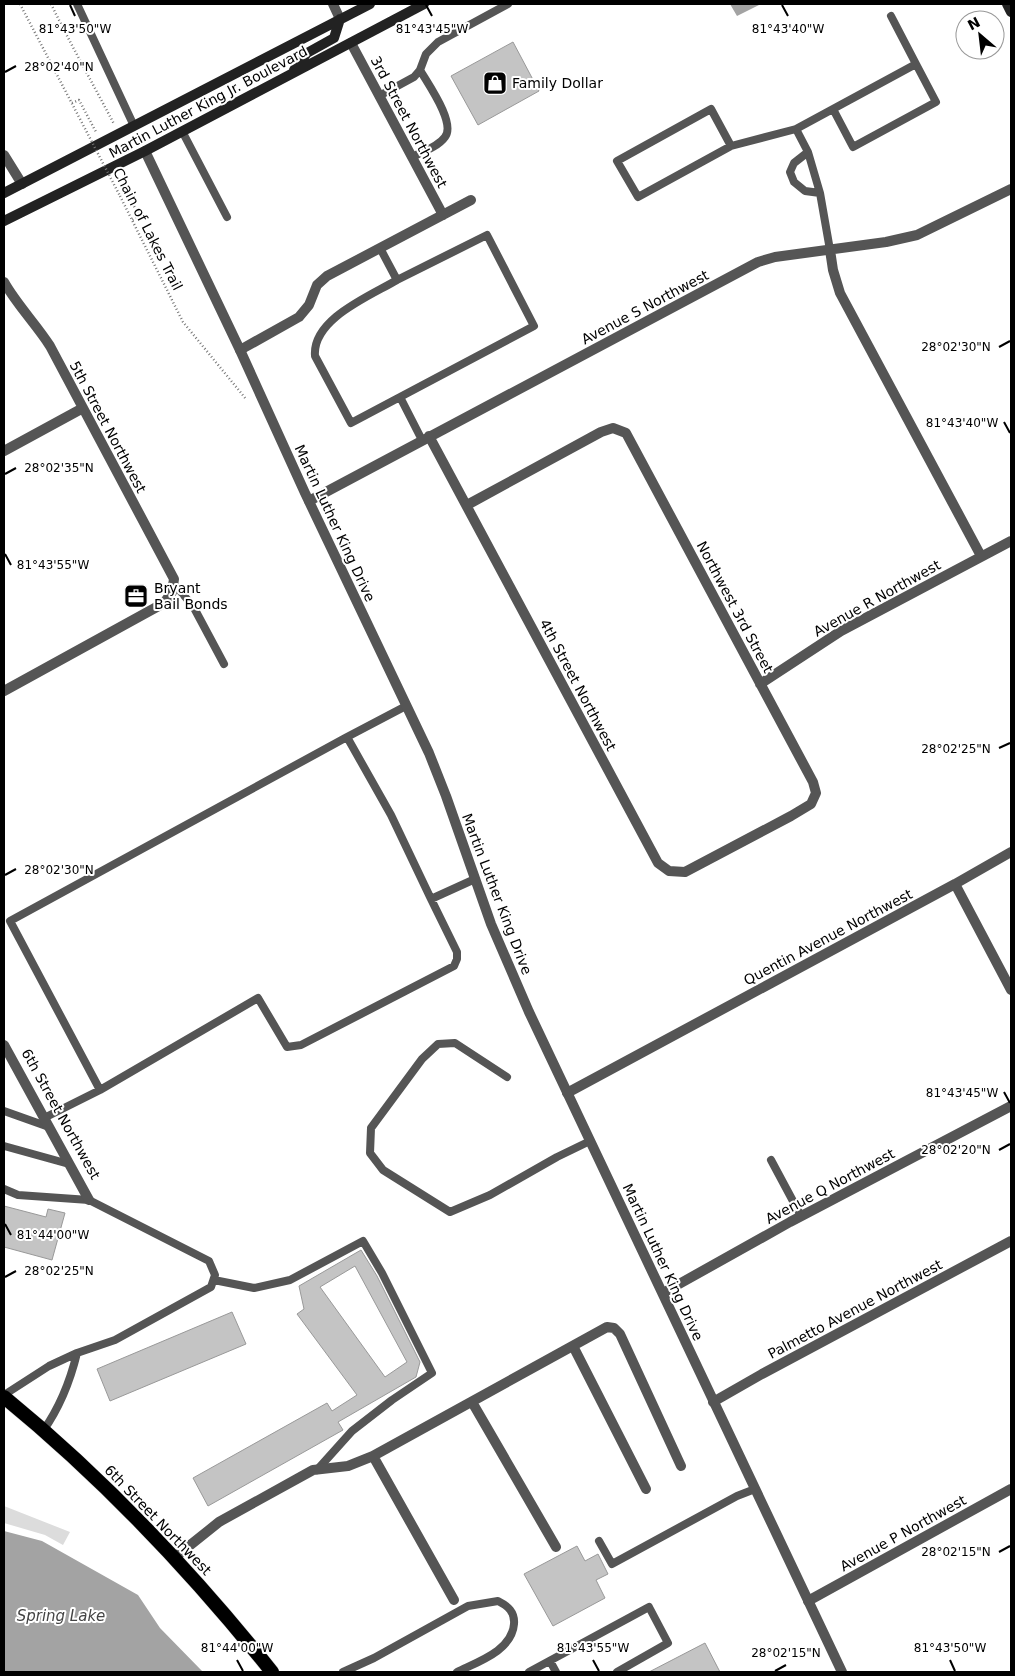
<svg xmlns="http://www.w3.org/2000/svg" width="1015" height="1676" viewBox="0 0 1015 1676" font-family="'DejaVu Sans',sans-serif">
	<rect width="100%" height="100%" fill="#fff"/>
	<path fill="#dcdcdc" d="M4,1506L70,1532L63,1545L45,1535L4,1523Z"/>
	<path fill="#a3a3a3" d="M730,4H761L737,16Z
		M4,1531L42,1541L138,1595L160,1628L203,1672H4Z"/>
	<path fill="#c4c4c4" stroke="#999" fill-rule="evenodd" d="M513,42L539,91L478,125L451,76Z
		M4,1206L46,1217L48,1209L65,1213L52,1260L4,1247Z
		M361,1250L377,1276L420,1362L416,1377L338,1422L343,1430L208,1506L193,1478L327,1403L332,1411L357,1395L297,1314L304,1309L299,1286ZM355,1266L407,1362L385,1377L320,1287Z
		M232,1312L246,1344L110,1401L97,1369Z
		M577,1546L585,1561L598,1554L608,1574L596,1580L605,1598L553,1626L524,1574Z
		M705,1643L720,1672H649Z"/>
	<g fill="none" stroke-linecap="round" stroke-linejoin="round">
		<g stroke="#dbdbdb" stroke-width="15">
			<path id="trunk" d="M4,1397C103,1478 192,1572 272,1672"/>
		</g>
		<path stroke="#777" stroke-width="2.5" stroke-dasharray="1 2.5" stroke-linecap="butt" d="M20,4L80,119
			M51,4C71,45 93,84 114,124
			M72,103L79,100L96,132
			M120,178L139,216L132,220
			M120,196L183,322L246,399"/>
		<path stroke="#555" stroke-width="8" d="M77,4L134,126
			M379,96L414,77L420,70L426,54L438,42L508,4
			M833,109L853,147L936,102L916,64
			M796,129L916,64L891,16
			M182,131L227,217
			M731,146L711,109L617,161L638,197L731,146L796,129L808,152
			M412,157C422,152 438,147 445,137C456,123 428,84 420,70
			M820,193L808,152L794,163L790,172L794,182L805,191L820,193L830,250
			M380,248L397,280L487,235L534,326L351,423L315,356C312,319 370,296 397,280
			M400,397L422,440
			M174,584L193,606L224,664
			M406,706L347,737L391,815L431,899L475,879
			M507,1077L455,1043L438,1044L422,1059L371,1128L370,1153L383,1170L450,1212L490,1195L557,1157L590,1141
			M100,1090L10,921L347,737
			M4,1111L49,1127
			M44,1118L100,1090L258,998L287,1047L301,1045L454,966L457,959V952L431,899
			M4,1146L69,1164
			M771,1160L801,1216
			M4,1189L18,1195L89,1200L209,1261L215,1275L211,1287L115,1340L77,1353L49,1366L4,1395
			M214,1280L254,1288L290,1280L363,1241L382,1273L432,1373L392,1400L352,1431L317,1470
			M43,1431C60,1407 70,1382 77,1353
			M599,1541L612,1564L737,1496L755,1489
			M550,1661L556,1672
			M343,1672L374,1658L468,1606L498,1601C508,1606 515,1612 514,1624C512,1651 477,1662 457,1672
			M529,1672L649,1607L668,1643L617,1672"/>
		<path stroke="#555" stroke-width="10" d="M333,4L340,19
			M351,43L443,215
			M4,155L22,184
			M830,250L833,270L840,293L981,556
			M4,282C17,305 36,324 50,346L174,579L172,592L164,603L4,691
			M240,350L299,317L309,305L317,285L327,276L471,200
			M429,436L658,863L669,871L685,872L791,816L811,804L816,793L813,782L626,433L613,428L601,432L467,505
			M4,451L83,408
			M309,501L758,262L775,257L886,242L917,235L1011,189
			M760,684L841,631L1011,541
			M955,884L1011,990
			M4,1045L89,1200
			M567,1093L955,884L1011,852
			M663,1293L790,1222L1011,1106
			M573,1346L646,1489
			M472,1402L556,1547
			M713,1402L762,1374L1011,1241
			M373,1456L454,1600
			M174,1558L219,1522L313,1470L348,1466L373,1456L607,1327L614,1328L620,1334L681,1466
			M808,1601L1011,1489"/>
		<path stroke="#555" stroke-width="10" d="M145,151L240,350L305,493L429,753L446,796L491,924L529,1012L842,1672"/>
		<path stroke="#222" stroke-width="10" d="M1007,4L1011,12
			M294,70L307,53L334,38L340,19
			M4,193L370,4
			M4,221L145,151L424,4"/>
		<use href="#trunk" stroke="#000" stroke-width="14"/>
		<path stroke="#777" stroke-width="2.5" stroke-dasharray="1 2.5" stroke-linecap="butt" d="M80,119L120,196"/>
	</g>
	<path fill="none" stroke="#000" stroke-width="2" d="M70,5L75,16M426,5L432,16M782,5L788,16M5,72L16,66M999,347L1010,341M1004,422L1010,433M5,474L16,468M5,554L11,565M999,748L1010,743M5,875L16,869M1004,1092L1010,1103M999,1150L1010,1144M5,1224L11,1235M5,1277L16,1271M999,1552L1010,1546M237,1660L243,1671M593,1660L599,1671M950,1660L955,1671M775,1671L786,1665"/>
	<defs>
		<g id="shop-square" transform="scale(1.25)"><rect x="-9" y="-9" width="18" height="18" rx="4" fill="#000" stroke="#fff"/><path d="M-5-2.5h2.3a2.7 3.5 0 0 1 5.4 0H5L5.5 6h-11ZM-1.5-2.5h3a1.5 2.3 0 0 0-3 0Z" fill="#fff"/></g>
		<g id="office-square" transform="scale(1.25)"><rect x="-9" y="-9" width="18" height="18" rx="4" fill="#000" stroke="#fff"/><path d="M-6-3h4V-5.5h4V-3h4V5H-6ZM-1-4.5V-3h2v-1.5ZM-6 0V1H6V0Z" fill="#fff"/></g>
	</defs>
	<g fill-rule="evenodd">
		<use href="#shop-square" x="495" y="83"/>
		<use href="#office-square" x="136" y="596"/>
	</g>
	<g text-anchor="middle" stroke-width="4" stroke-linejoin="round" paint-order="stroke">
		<g font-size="14" fill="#000" stroke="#fff" text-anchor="start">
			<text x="512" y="88">Family Dollar</text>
			<text x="154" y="593">Bryant<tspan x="154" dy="16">Bail Bonds</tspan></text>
		</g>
		<g font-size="14" fill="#000" stroke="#fff">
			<text transform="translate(208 102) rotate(-28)" y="5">Martin Luther King Jr. Boulevard</text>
			<text transform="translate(409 122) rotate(62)" y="5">3rd Street Northwest</text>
			<text transform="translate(148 229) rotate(63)" y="5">Chain of Lakes Trail</text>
			<text transform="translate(645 307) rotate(-28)" y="5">Avenue S Northwest</text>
			<text transform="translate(108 427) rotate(62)" y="5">5th Street Northwest</text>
			<text transform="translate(335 523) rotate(65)" y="5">Martin Luther King Drive</text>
			<text transform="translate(877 598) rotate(-29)" y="5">Avenue R Northwest</text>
			<text transform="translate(735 607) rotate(62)" y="5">Northwest 3rd Street</text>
			<text transform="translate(578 685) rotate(62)" y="5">4th Street Northwest</text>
			<text transform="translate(497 894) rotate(69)" y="5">Martin Luther King Drive</text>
			<text transform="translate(828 937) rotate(-28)" y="5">Quentin Avenue Northwest</text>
			<text transform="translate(61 1114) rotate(61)" y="5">6th Street Northwest</text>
			<text transform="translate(830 1186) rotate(-28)" y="5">Avenue Q Northwest</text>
			<text transform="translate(663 1262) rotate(65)" y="5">Martin Luther King Drive</text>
			<text transform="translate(855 1309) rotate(-28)" y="5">Palmetto Avenue Northwest</text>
			<text transform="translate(158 1520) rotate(46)" y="5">6th Street Northwest</text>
			<text transform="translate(903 1533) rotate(-29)" y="5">Avenue P Northwest</text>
		</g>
		<g font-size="15" font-style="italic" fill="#444" stroke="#fff">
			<text x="61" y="1621">Spring Lake</text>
		</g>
	</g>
	<g font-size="12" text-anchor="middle" fill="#000" stroke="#fff" stroke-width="4" stroke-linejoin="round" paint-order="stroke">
		<text x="75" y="33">81°43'50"W</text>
		<text x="432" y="33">81°43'45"W</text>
		<text x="788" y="33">81°43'40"W</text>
		<text x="59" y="71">28°02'40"N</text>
		<text x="956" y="351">28°02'30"N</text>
		<text x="962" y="427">81°43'40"W</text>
		<text x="59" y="472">28°02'35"N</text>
		<text x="53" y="569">81°43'55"W</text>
		<text x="956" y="753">28°02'25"N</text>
		<text x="59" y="874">28°02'30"N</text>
		<text x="962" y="1097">81°43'45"W</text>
		<text x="956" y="1154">28°02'20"N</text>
		<text x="53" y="1239">81°44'00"W</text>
		<text x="59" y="1275">28°02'25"N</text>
		<text x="956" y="1556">28°02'15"N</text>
		<text x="237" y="1652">81°44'00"W</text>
		<text x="593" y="1652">81°43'55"W</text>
		<text x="950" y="1652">81°43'50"W</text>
		<text x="786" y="1657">28°02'15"N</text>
	</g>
	<rect width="1015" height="1676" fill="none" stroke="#000000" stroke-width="10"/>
	<g transform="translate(980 35) rotate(332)"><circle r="24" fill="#ffffff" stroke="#999999"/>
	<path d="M0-4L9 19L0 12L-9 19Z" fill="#000000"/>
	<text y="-8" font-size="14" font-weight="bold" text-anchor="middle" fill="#000000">N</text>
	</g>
</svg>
